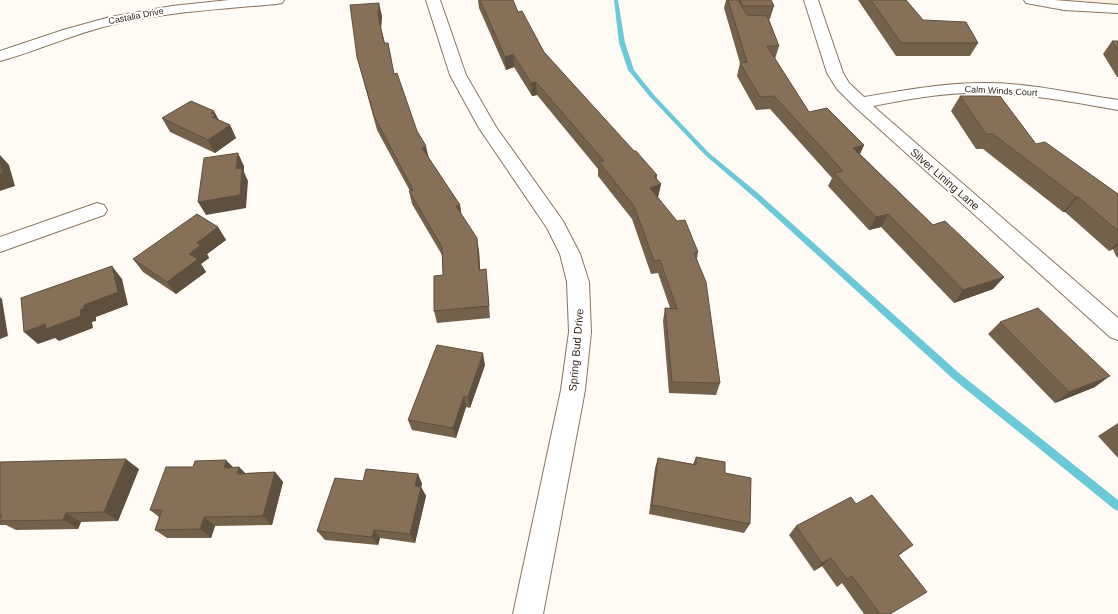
<svg xmlns="http://www.w3.org/2000/svg" width="1118" height="614" viewBox="0 0 1118 614" font-family="Helvetica,sans-serif">
	<rect width="100%" height="100%" fill="#fffaf4"/>
	<path fill="#fcf0e2" d="M1053,0H1118V3L1105,4Z"/>
	<g fill="none" stroke-linecap="round" stroke-linejoin="round">
		<path fill="#6ac9d8" fill-rule="evenodd" d="M614,0H618L625,43L634,70L654,95L709,153L759,194L959,373L1118,500V511L1114,509L953,379L755,198L705,155L650,97L628,70L619,43Z"/>
		<g stroke="#8a745c" stroke-width="2">
			<path id="minor" d="M229,0H284L282,3L277,4C221,9 165,12 111,25C73,34 37,51 0,61V51L63,30L110,17L172,6Z
				M426,0H440L466,75L496,127L563,221L580,254L589,282L591,332L585,390L543,614H513L561,390L569,332L567,282L560,254L547,228L479,128L450,75Z
				M804,0H818L843,73L849,83L864,97C906,90 948,82 991,83C1034,84 1076,94 1118,100V110C1077,103 1036,95 994,93C953,91 913,98 873,106L1118,318V340L1110,337L854,106L837,89L827,73Z
				M1024,0H1054L1118,5V13L1064,10L1026,3Z
				M97,203L104,205L107,210L104,215L0,252V237Z"/>
		</g>
		<use href="#minor" fill="#fff" fill-rule="evenodd"/>
	</g>
	<path fill="#73614c" d="M478,0H513L518,12L544,52L661,184L658,197L698,252L697,259L720,383L716,395L669,393L663,321L665,308H670L658,273L651,274L632,219L598,176V169L537,95L532,96L514,67L506,70L479,8Z
		M726,0H771L774,6L770,19H769L779,46L775,59L809,112L864,145L860,154L933,225L1004,277L993,289L954,303L881,227L869,230L828,186L832,178L770,109L756,110L737,76L740,63L724,8Z
		M858,0H906L923,20L978,43L970,56H896Z
		M382,16L381,28L385,43H388L394,74L417,131L429,158L460,205L461,214L479,251L480,270L487,282L490,318L437,323L434,311L443,275L442,255L412,204L409,191H410L377,130L357,57Z
		M1112,41H1118V77H1117L1103,54Z
		M960,96L1036,144L1118,194V258L1116,256L1113,249L1109,251L1065,212H1063L983,149H976L951,111Z
		M162,118L219,120L230,125L236,138L215,153L170,132Z
		M218,227L226,240L207,254L209,258L201,264L206,272L176,294L143,272L133,259Z
		M1000,322L1095,387L1055,403L988,334Z
		M485,365L470,408L466,407L456,438L412,430L408,420Z
		M1118,423V458L1098,436Z
		M696,457L725,473L750,524L744,533L649,514L655,468L658,458L693,464Z
		M0,462L139,469L118,521L81,522L78,529L16,530L6,525H0Z
		M233,467H239L245,473L275,472L283,482L272,525L215,526L211,538H167L155,530L159,517L150,510Z
		M418,474L422,484L421,487L426,496L415,543L380,538L378,545L325,540L317,531L363,481Z
		M856,504L902,553L898,556L890,614H864L842,583L837,587L822,566L814,571L789,535L796,526Z"/>
	<path fill="#5e4f3e" d="M379,3L382,16L381,28L378,15Z
		M513,54L514,67L506,70L505,57Z
		M536,82L537,95L532,96L531,83Z
		M214,111L221,124L212,117L211,113Z
		M230,125L236,138L215,153L208,140Z
		M864,145L858,158L853,148Z
		M426,146L429,159L422,148Z
		M238,153L244,166V172L248,181L246,208L206,215L198,202L236,169Z
		M0,155L9,165L15,186L0,191Z
		M657,175L656,186L661,184L658,197L648,201L650,188L654,176Z
		M1076,197H1078L1065,212H1063Z
		M460,205L462,218L456,206Z
		M888,214L881,227L869,230L876,217Z
		M218,227L226,240L207,254L209,258L201,264L206,272L176,294L167,282L189,254L197,243Z
		M477,238L479,251L481,283L479,270Z
		M1118,242V245L1113,249L1109,251Z
		M112,266L122,279L128,305L96,317V321L92,322L93,328L59,341L55,338L38,344L24,332L45,324L80,310Z
		M1004,277L993,289L954,303L963,290Z
		M0,297L2,299L8,336L0,339Z
		M483,353L485,365L470,408L468,397Z
		M1110,376L1095,387L1055,403L1069,392Z
		M464,396L466,407L456,438L453,428Z
		M126,459L139,469L118,521L104,512Z
		M226,460L236,470L224,468Z
		M239,467L249,477L237,474Z
		M275,472L283,482L272,525L263,516Z
		M418,474L422,484L421,487L426,496L415,543L410,534L415,486Z
		M66,513L81,522L78,529L63,520Z
		M204,517L215,526L211,538L200,529Z
		M374,530L380,538L378,545L372,537Z
		M913,545L902,553L887,563L898,555Z
		M831,558L822,566L814,571L822,563Z"/>
	<path fill="#867158" stroke="#5e4f3e" d="M480,0H513L518,12L522,11L544,52L634,151H636L657,175L654,176L661,184L650,188L677,221L685,220L698,252L694,253L706,282L720,383L672,382L665,308L677,309L660,260L654,261L634,206L599,162L604,161L536,82L531,83L513,54L505,57Z
		M728,0H738L747,15L767,16L779,46H767L809,112L827,108L864,145L853,148L933,225L945,221L1004,277L963,290L888,214L876,217L834,173L843,171L774,96L760,97L740,63L747,62Z
		M740,0H771L774,6H743Z
		M871,0H906L923,20L966,22L978,43H901Z
		M379,3L378,15L384,43H388L394,74L397,73L417,131L426,146L422,148L460,205L456,206L477,238L479,270L486,269L489,306L434,311V276L443,275L442,247L409,191L413,190L374,116L357,57L350,5Z
		M1112,41H1118V50Z
		M960,96H1000L1036,144L1045,142L1118,194V231L1078,197H1076L993,134H986Z
		M191,101L214,111L211,113L216,115L212,117L230,125L208,140L162,118Z
		M238,153L236,169L242,168L240,195L198,202L204,158Z
		M0,161L3,173L0,174Z
		M197,214L218,227L197,243L201,245L189,254L198,259L167,282L133,259Z
		M112,266L118,292L84,305V308L80,310L81,316L46,329L45,324L24,332L21,298Z
		M1038,308L1110,376L1069,392L1000,322Z
		M437,345L483,353L468,397L464,396L453,428L408,420Z
		M696,457L725,462V473L751,478L750,524L652,505L658,458L696,465Z
		M126,459L104,512L66,513L63,520L0,521V519L2,515H0V462Z
		M226,460L224,468L239,467L237,474L275,472L263,516L204,517L200,529L155,530L162,510H150L166,467H193L195,461Z
		M366,469L418,474L415,486L421,487L410,534L374,530L372,537L317,531L335,478L363,481Z
		M872,495L913,545L898,555L927,592L890,614H880L852,576L847,579L831,558L822,563L796,526L851,497L856,504Z"/>
	<g text-anchor="middle" stroke-width="4" stroke-linejoin="round" paint-order="stroke">
		<g font-size="9" fill="#31281e" stroke="#fff">
			<text transform="translate(136 16) rotate(-11)" y="3">Castalia Drive</text>
			<text transform="translate(1001 91) rotate(3)" y="3">Calm Winds Court</text>
		</g>
		<g font-size="11" fill="#31281e" stroke="#fff">
			<text transform="translate(945 179) rotate(41)" y="4">Silver Lining Lane</text>
			<text transform="translate(576 350) rotate(-85)" y="4">Spring Bud Drive</text>
		</g>
	</g>
</svg>
